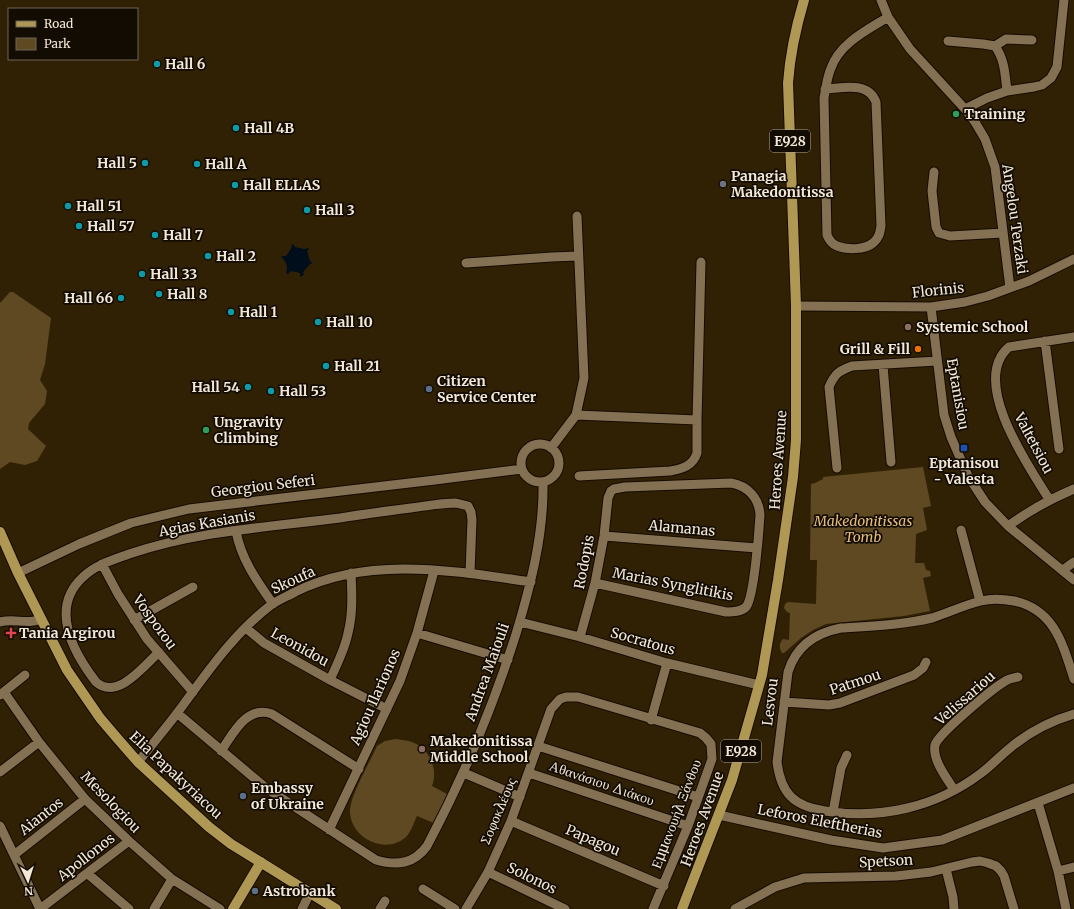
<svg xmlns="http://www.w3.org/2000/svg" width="1074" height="909" viewBox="0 0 1074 909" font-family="Merriweather,serif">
	<rect width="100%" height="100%" fill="#312104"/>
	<path fill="#5f4922" d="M10,292H13L51,318L45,364L40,380L47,391L45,404L29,423L28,429L46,446L37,461L25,465L10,462L0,469V303Z
		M923,467L931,506L923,508L927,530L916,534L915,563H924L926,570L930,571L931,576L923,578L930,611L904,616L826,624L813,630L801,638L784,653H782C779,648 779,643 783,639L789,640L790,613L787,612L784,608L785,604L788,602L816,604L817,560H810L811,484L815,483L823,479V477Z
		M396,739C400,740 405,740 409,741C428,746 439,768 432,786L449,795L434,823L417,816C414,822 411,832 406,837C386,855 352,839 350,813C349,797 370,762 377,746L385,741Z"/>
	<path fill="#000d1b" d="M292,244L294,245L295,247L304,249L309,248V249L307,251L310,261L313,263L310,264L303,272L304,275L300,277V273L291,271L288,274L286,273C289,266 285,261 281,256H286L291,249Z"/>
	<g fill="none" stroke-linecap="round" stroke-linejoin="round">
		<g stroke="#160b00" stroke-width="11">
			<path id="minor" d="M881,0L888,17L910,49L965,109L975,122L985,139L995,167L1010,288
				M948,41L983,44L995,46C1005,60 1005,75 1007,91
				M995,46L1006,39L1032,40
				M825,89C843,88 868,81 876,102L881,226C880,233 879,238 873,243C865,250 847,250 837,246C832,244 829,240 827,235L824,98C826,88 827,77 831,68C840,43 867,30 888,17
				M965,109L987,98L1007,91L1034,87L1042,85L1051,78L1057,67L1064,0
				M934,172L932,191L936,227L939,233L950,236L1003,233
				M466,263L552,257L578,256
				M796,306L931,307L965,302L988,296L1029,281L1074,259
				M931,307L944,415L951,437L968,476L985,502L1008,526L1074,580
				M1045,341L1059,449
				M883,365L891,462
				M576,415L697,420L701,262
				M521 463a19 19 0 1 1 38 0a19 19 0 1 1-38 0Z
				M551,448L576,415L584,378L577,216
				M837,468L829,387C835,373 839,371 852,366L937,361
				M579,476L670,471C682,469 693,466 697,453V420
				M1049,499C1029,467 969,381 1009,347L1074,337
				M1008,526C1029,511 1050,499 1074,489
				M961,530L980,601
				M236,531C241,559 257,581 273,604
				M604,536L757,548
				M102,564L118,594L147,639L193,692
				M1063,570L1074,562
				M18,573L79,544L131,523L189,509L435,480L522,469
				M134,620L193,587
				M0,622C14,618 28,625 41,619
				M520,622L580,637L667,663L759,685
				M246,628L264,643L330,680C337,664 345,649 348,633C353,614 352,593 351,573
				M417,633L508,660
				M580,637L595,583L604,536L608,498L611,491L614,489L625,487L731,483C748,486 759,498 760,515C759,531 754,598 746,607C741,612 733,612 726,612L595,583
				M159,652C144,666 117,701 96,682C73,652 49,608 83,577C95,565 113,560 129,554C197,531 269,527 340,518C364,514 387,511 411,508C426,506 441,503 456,503L468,506L471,512L472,520L470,573
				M1074,679C1063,645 1055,610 1014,601C1003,599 993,598 981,601C964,605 948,613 932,618C902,625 871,626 841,628C815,633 796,646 788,672L777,762C781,794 794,806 825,811C880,820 936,807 980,774C991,766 1000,756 1010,748C1029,732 1050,721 1074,714
				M330,680L387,709
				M4,692L39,742L85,799L129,841L172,879L220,909
				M0,695L25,675
				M784,702L829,705L840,703L914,675L923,668L926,662
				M177,713L266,788L376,860C397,866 414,864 427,846C463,778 493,707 516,634C531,584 544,534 543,482
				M651,720L667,663
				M538,746L698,797
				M221,751C233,734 246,705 272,714L359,769
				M138,762C151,746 165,729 178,712C206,674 233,634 271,605C278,600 288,596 295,592C368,555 454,571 531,582
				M0,772L39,742
				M464,773L520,797
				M529,773L688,826
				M954,790C947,778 932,760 935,745C938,734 992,689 1004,682C1008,679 1013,678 1018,677
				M1038,803L1058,871L1066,909
				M833,812L841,768L847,755
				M719,815L831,840L883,848L942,840L1074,788
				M511,821L664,886
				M0,826L40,909L129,841
				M329,830L400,681L417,633L434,571
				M14,855L85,799
				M946,869L953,897L954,909
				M1058,871L1074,867
				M488,872L565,909
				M88,874L129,909
				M423,889L455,909
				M154,909L172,879
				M302,909L310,893
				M380,909L385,901
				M466,909L488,872L511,821L551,709L560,699L566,697H578L700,733L706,738L711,744L712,759L688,826L653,909
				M735,909L775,887L804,878L896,876L931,872L972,862L980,861L988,863L996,866L1001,871L1004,876L1014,909"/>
		</g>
		<g stroke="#160b00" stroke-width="12">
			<path id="major" d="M0,532L18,573L67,670L100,718L117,738L138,762L209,827L231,844L336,909
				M233,909L261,862
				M682,909L732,780L762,675L778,580L793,477L796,440V306L788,83C790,54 796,27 804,0"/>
		</g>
		<use href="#minor" stroke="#847153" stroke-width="9"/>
		<use href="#major" stroke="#af9854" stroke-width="10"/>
	</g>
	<g fill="#0f9aa8" stroke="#130c03" stroke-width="1.5">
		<circle cx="157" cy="64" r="4"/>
		<circle cx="236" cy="128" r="4"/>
		<circle cx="145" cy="163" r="4"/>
		<circle cx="197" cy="164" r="4"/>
		<circle cx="235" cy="185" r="4"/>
		<circle cx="68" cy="206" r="4"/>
		<circle cx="307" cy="210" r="4"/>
		<circle cx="79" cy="226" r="4"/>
		<circle cx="155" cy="235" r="4"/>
		<circle cx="208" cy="256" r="4"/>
		<circle cx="142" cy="274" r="4"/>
		<circle cx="159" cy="294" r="4"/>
		<circle cx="121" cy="298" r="4"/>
		<circle cx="231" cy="312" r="4"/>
		<circle cx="318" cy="322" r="4"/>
		<circle cx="326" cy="366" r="4"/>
		<circle cx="248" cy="387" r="4"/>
		<circle cx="271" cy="391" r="4"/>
	</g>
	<g fill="#2e9e5b" stroke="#130c03" stroke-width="1.5">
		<circle cx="956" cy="114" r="4"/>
		<circle cx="206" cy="430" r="4"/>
	</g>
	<circle fill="#6b7280" stroke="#130c03" stroke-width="1.5" cx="723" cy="184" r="4"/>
	<g fill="#8d6e63" stroke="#130c03" stroke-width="1.5">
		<circle cx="908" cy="327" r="4"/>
		<circle cx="422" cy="749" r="4"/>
	</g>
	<circle fill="#e8710a" stroke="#130c03" stroke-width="1.5" cx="918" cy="349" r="4"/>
	<g fill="#5c6f8a" stroke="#130c03" stroke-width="1.5">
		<circle cx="429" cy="389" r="4"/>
		<circle cx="243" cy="796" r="4"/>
		<circle cx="255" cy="891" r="4"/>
	</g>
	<rect fill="#1a4fb4" stroke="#130c03" stroke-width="1.5" x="960" y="444" width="8" height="8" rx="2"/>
	<path fill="#e0444e" stroke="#130c03" stroke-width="1.5" d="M9 627h4v4h4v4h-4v4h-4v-4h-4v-4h4z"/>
	<g text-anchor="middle" stroke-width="3.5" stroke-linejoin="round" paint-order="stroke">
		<g fill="#130c03" stroke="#b0a698" stroke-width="1">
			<rect x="770" y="130" width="40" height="22" rx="3"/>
			<rect x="721" y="740" width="40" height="22" rx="3"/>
		</g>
		<g font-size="13" font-weight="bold" fill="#f3e8d8">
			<text x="790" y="146">E928</text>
			<text x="741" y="756">E928</text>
		</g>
		<g font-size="14" font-weight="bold" fill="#f3e8d8" stroke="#130c03" text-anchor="start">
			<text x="165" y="69">Hall 6</text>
			<text x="964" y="119">Training</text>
			<text x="244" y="133">Hall 4B</text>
			<text x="137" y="168" text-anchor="end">Hall 5</text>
			<text x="205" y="169">Hall A</text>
			<text x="731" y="181">Panagia<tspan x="731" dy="16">Makedonitissa</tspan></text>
			<text x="243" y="190">Hall ELLAS</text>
			<text x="76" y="211">Hall 51</text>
			<text x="315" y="215">Hall 3</text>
			<text x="87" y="231">Hall 57</text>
			<text x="163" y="240">Hall 7</text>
			<text x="216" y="261">Hall 2</text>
			<text x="150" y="279">Hall 33</text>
			<text x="167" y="299">Hall 8</text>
			<text x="113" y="303" text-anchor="end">Hall 66</text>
			<text x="239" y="317">Hall 1</text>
			<text x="326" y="327">Hall 10</text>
			<text x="916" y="332">Systemic School</text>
			<text x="910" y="354" text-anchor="end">Grill &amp; Fill</text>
			<text x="334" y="371">Hall 21</text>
			<text x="437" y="386">Citizen<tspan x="437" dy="16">Service Center</tspan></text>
			<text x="240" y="392" text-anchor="end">Hall 54</text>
			<text x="279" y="396">Hall 53</text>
			<text x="214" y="427">Ungravity<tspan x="214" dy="16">Climbing</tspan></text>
			<text x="964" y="468" text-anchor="middle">Eptanisou<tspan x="964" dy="16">- Valesta</tspan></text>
			<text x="19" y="638">Tania Argirou</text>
			<text x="430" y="746">Makedonitissa<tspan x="430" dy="16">Middle School</tspan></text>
			<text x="251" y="793">Embassy<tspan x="251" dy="16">of Ukraine</tspan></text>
			<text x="263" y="896">Astrobank</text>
		</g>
		<g font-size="14" fill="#f3e8d8" stroke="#130c03">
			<text transform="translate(1015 219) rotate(82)" y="5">Angelou Terzaki</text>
			<text transform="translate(938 290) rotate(-6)" y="5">Florinis</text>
			<text transform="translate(958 394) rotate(80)" y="5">Eptanisiou</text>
			<text transform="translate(1034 443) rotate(62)" y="5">Valtetsiou</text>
			<text transform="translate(778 460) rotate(-86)" y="5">Heroes Avenue</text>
			<text transform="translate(263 486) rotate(-7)" y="5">Georgiou Seferi</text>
			<text transform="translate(207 523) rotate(-10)" y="5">Agias Kasianis</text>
			<text transform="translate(682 528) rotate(5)" y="5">Alamanas</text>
			<text transform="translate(584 562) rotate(-79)" y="5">Rodopis</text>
			<text transform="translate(293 580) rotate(-25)" y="5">Skoufa</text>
			<text transform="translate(673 584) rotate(11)" y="5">Marias Synglitikis</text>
			<text transform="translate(155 622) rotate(54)" y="5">Vosporou</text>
			<text transform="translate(643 641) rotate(16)" y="5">Socratous</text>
			<text transform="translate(300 647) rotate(29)" y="5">Leonidou</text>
			<text transform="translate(487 672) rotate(-70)" y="5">Andrea Maiouli</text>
			<text transform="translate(855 682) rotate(-18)" y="5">Patmou</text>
			<text transform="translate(375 697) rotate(-66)" y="5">Agiou Ilarionos</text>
			<text transform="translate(965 698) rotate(-41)" y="5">Velissariou</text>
			<text transform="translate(770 702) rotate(-83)" y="5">Lesvou</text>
			<text transform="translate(176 775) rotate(43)" y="5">Elia Papakyriacou</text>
			<text transform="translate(602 783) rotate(19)" y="5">Αθανάσιου Διάκου</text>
			<text transform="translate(111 802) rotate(46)" y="5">Mesologiou</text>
			<text transform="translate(498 811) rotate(-67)" y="5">Σοφοκλέους</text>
			<text transform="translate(676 814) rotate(-69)" y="5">Εμμανουήλ Ξάνθου</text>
			<text transform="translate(41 816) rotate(-38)" y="5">Aiantos</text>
			<text transform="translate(702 819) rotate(-70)" y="5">Heroes Avenue</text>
			<text transform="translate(820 821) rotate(11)" y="5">Leforos Eleftherias</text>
			<text transform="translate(593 840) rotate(23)" y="5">Papagou</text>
			<text transform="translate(86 857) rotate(-38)" y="5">Apollonos</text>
			<text transform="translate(886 861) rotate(-3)" y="5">Spetson</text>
			<text transform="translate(532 878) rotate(26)" y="5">Solonos</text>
		</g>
		<g font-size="14" font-style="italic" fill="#e6be7b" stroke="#130c03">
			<text x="863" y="526">Makedonitissas<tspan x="863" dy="16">Tomb</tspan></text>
		</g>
	</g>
	<rect x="8" y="8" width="130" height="52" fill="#130c03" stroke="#6d6458"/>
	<rect x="16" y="21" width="20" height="6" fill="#af9854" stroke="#6d6458"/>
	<text x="44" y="28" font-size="12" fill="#f3e8d8">Road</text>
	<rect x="16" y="38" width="20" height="12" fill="#5f4922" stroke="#6d6458"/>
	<text x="44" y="48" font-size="12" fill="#f3e8d8">Park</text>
	<g transform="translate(28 881) rotate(176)" stroke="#130c03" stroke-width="3" paint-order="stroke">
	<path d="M0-3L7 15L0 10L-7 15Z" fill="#f3e8d8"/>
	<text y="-6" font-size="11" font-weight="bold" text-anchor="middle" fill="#f3e8d8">N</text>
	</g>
</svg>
